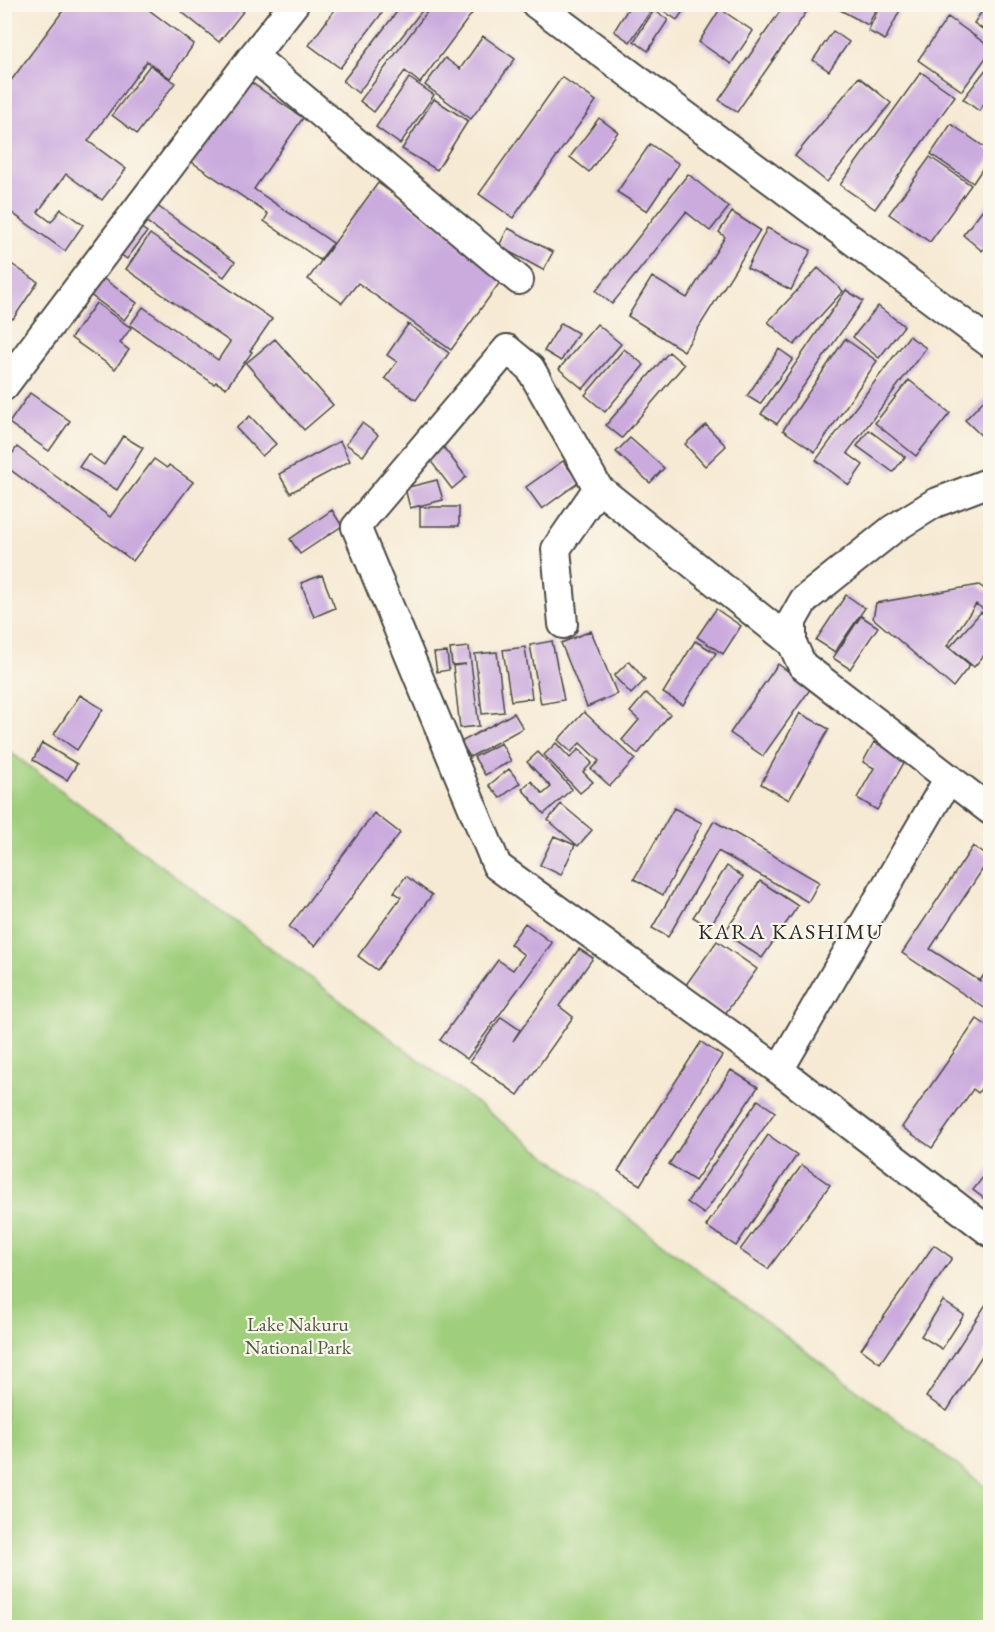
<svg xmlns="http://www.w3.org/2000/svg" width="995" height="1632" viewBox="0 0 995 1632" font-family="'EB Garamond',serif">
	<rect width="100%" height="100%" fill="#fbf7ec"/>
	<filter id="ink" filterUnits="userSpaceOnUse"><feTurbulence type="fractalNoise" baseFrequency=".0167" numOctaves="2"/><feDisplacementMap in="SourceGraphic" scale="12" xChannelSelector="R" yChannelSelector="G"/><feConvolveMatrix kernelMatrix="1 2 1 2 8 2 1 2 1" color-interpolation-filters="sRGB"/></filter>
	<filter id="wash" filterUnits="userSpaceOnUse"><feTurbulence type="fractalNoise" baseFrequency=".008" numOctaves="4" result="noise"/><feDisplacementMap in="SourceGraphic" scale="24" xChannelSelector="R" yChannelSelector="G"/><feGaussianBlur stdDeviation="1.35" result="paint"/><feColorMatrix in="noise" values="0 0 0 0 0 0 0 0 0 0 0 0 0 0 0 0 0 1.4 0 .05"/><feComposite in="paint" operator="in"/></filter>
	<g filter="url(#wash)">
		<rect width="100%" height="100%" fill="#f6ead4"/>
		<path fill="#9fce7c" stroke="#657c54" stroke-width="1.5" d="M5,748L990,1490V1627H5Z"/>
		<g id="blocks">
			<path fill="#cbabde" d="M68,4H141L194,44L170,78L147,61L88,141L126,169L102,200L66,174L38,212L51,222L61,209L83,225L65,251L4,207V90Z
				M172,4H249L219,42Z
				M339,4H389L340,68L309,45Z
				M403,4H427L358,93L343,81Z
				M433,4H479L420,83L405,71L374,112L360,101Z
				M631,4H652L654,6L630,42L614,31Z
				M660,4H688L677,20L658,7Z
				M785,4H812L737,112L719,100Z
				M829,4H879L868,25Z
				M881,4H903L885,40L868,31Z
				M987,4H990V34L974,23Z
				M720,9L753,31L731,64L699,42Z
				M654,10L668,20L648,51L634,41Z
				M948,17L990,47V52L962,91L918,60Z
				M833,31L849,42L829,71L813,60Z
				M483,36L515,59L471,119L425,85L445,58L460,69Z
				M990,64V96L979,111L963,99Z
				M150,65L175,83L137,134L112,115Z
				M921,72L955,96L875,209L840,185Z
				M562,77L596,101L513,218L479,194Z
				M859,77L891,103L827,182L795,156Z
				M409,78L434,95L400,144L376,127Z
				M246,79L303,118L254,189L333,243L320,260L264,221L268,214L189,160Z
				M434,99L468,121L437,170L402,149Z
				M599,118L618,132L589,172L570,157Z
				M951,124L990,151V157L973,183L931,154Z
				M650,144L679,164L647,211L617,192Z
				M930,157L971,185L930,242L889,214Z
				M688,174L729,207L710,231L686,212L612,304L596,291Z
				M378,183L506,274L451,350L358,283L342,303L308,279Z
				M990,200V240L982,251L963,235Z
				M156,205L235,262L224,277L144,220Z
				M732,212L760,230L684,351L628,316L652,277L687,298L725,237L719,232Z
				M134,223L147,232L127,259L114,250Z
				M508,228L553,252L543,270L499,246Z
				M767,228L811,250L791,290L747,268Z
				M150,234L272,319L250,351L252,352L226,388L216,382L214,384L130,325L143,307L218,360L230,342L126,269Z
				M4,259L38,282L13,319L4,314Z
				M818,268L843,291L794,345L768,322Z
				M97,274L137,303L124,320L85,291Z
				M846,290L863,301L777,424L761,414Z
				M96,303L131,328L120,343L129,350L115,369L71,338Z
				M878,306L904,326L879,358L853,337Z
				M561,323L578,333L561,361L544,351Z
				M408,324L449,353L416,400L385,378L397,362L387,355Z
				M597,324L621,344L583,389L559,369Z
				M909,336L926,348L847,453L863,465L849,485L816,460Z
				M275,339L333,405L304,430L246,363Z
				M845,339L877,361L815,452L783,430Z
				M624,349L644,365L605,412L585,395Z
				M779,349L793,359L760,404L747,396Z
				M669,352L684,365L622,438L606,425Z
				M909,380L950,413L916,456L875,423Z
				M30,393L70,421L49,451L9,423Z
				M989,395L990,397V444L965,420Z
				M250,416L276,444L262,456L236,428Z
				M362,423L378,435L363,456L346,444Z
				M706,425L726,446L705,466L685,444Z
				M869,430L905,457L893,472L857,446Z
				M123,436L143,448L117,490L79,467L88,454L104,465Z
				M630,438L664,468L650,483L616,452Z
				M438,440L466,477L452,489L423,451Z
				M340,441L350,461L290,493L279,474Z
				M17,447L110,517L154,459L167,468L169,465L193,482L133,561L4,465Z
				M563,461L579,482L542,509L526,487Z
				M437,480L443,500L410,508L405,488Z
				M420,507H459V526H420Z
				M332,510L342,526L300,554L290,539Z
				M322,575L335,608L314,617L301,583Z
				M979,585L990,593V614L976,604L947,646L970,665L953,687L873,618L876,603Z
				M846,595L865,608L835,652L816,640Z
				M716,609L741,626L723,654L697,637Z
				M981,612L990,620V648L974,667L950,647Z
				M861,616L878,627L850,669L833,658Z
				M591,631L617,694L587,707L561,643Z
				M552,641L564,700L541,704L530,645Z
				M695,641L716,653L683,705L663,693Z
				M469,647L479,726L460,728L453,666L466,664L452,665L450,649Z
				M525,647L532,698L511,701L503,650Z
				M447,652L449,670L437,672L434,653Z
				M497,652L504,712L482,714L475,654Z
				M629,661L645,680L631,694L614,676Z
				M778,664L811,688L763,756L730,733Z
				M646,693L670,714L638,754L622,740L639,720L630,712Z
				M80,695L103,709L77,750L54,734Z
				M584,712L635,759L610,786L591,769L599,761L580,743L571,752L558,740Z
				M514,713L523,728L470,757L461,742Z
				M800,713L829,729L789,800L761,784Z
				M874,742L906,759L877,810L857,798L874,768L863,762Z
				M42,743L77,764L67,780L33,760Z
				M501,743L511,761L485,775L474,757Z
				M556,743L570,758L579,749L592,763L583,772L593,782L580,793L544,755Z
				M538,752L572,789L544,814L522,789L531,781L543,794L551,787L527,762Z
				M509,769L520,783L500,798L489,785Z
				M561,804L592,830L578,846L548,820Z
				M674,808L702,823L663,895L634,879Z
				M374,813L400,833L315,946L289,927Z
				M714,821L819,882L808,902L718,851L668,937L652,928Z
				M554,836L575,845L561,875L540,865Z
				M973,846L990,858L930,949L980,981L990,965V1013L986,1009L902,953Z
				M727,866L743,877L709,927L693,917Z
				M406,876L432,895L377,970L358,956L401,897L394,892Z
				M760,881L798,906L762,958L724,933Z
				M525,923L552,943L467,1059L440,1040L498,960L513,970L524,955L510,944Z
				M717,941L757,969L725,1014L685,986Z
				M579,949L593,958L559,1006L573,1017L518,1095L470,1061L501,1017L520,1030L513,1041Z
				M977,1019L990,1028V1076L978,1093L973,1089L932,1148L902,1127Z
				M701,1042L722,1056L640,1185L618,1171Z
				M731,1070L758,1087L695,1181L669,1164Z
				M758,1100L775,1112L704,1214L687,1202Z
				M768,1135L797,1155L736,1246L706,1226Z
				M802,1165L830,1185L768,1269L740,1250Z
				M990,1168V1203L973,1190Z
				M934,1245L952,1258L880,1363L861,1349Z
				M990,1298V1343L947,1411L926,1397Z
				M943,1301L964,1315L942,1349L921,1336Z"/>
		</g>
	</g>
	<g filter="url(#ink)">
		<use href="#blocks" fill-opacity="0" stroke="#494844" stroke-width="1.5"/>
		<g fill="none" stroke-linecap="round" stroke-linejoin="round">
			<g stroke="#494844" stroke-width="32">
				<path id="minor" d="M536,4L990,343
					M253,56L519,280
					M4,386L253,56L294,4
					M990,482L935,503L893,529L804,600L792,621V643L802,665L990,810
					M563,624L556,549L598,488
					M792,643L598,488L530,368L507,349L356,527L497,866L779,1070L990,1232
					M779,1070L949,778"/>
			</g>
			<use href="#minor" stroke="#fff" stroke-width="28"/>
		</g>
	</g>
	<g text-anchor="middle" stroke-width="4.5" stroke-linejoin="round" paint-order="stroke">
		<g font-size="20" fill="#4e5c43" stroke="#fbf7ec">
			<text x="298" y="1331">Lake Nakuru<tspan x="298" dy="23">National Park</tspan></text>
		</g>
		<g font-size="22" letter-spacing="1.5" fill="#2b2b2b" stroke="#fbf7ec">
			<text x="791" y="939">KARA KASHIMU</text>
		</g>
	</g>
	<rect width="995" height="1632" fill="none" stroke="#fbf7ec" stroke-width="24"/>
</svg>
